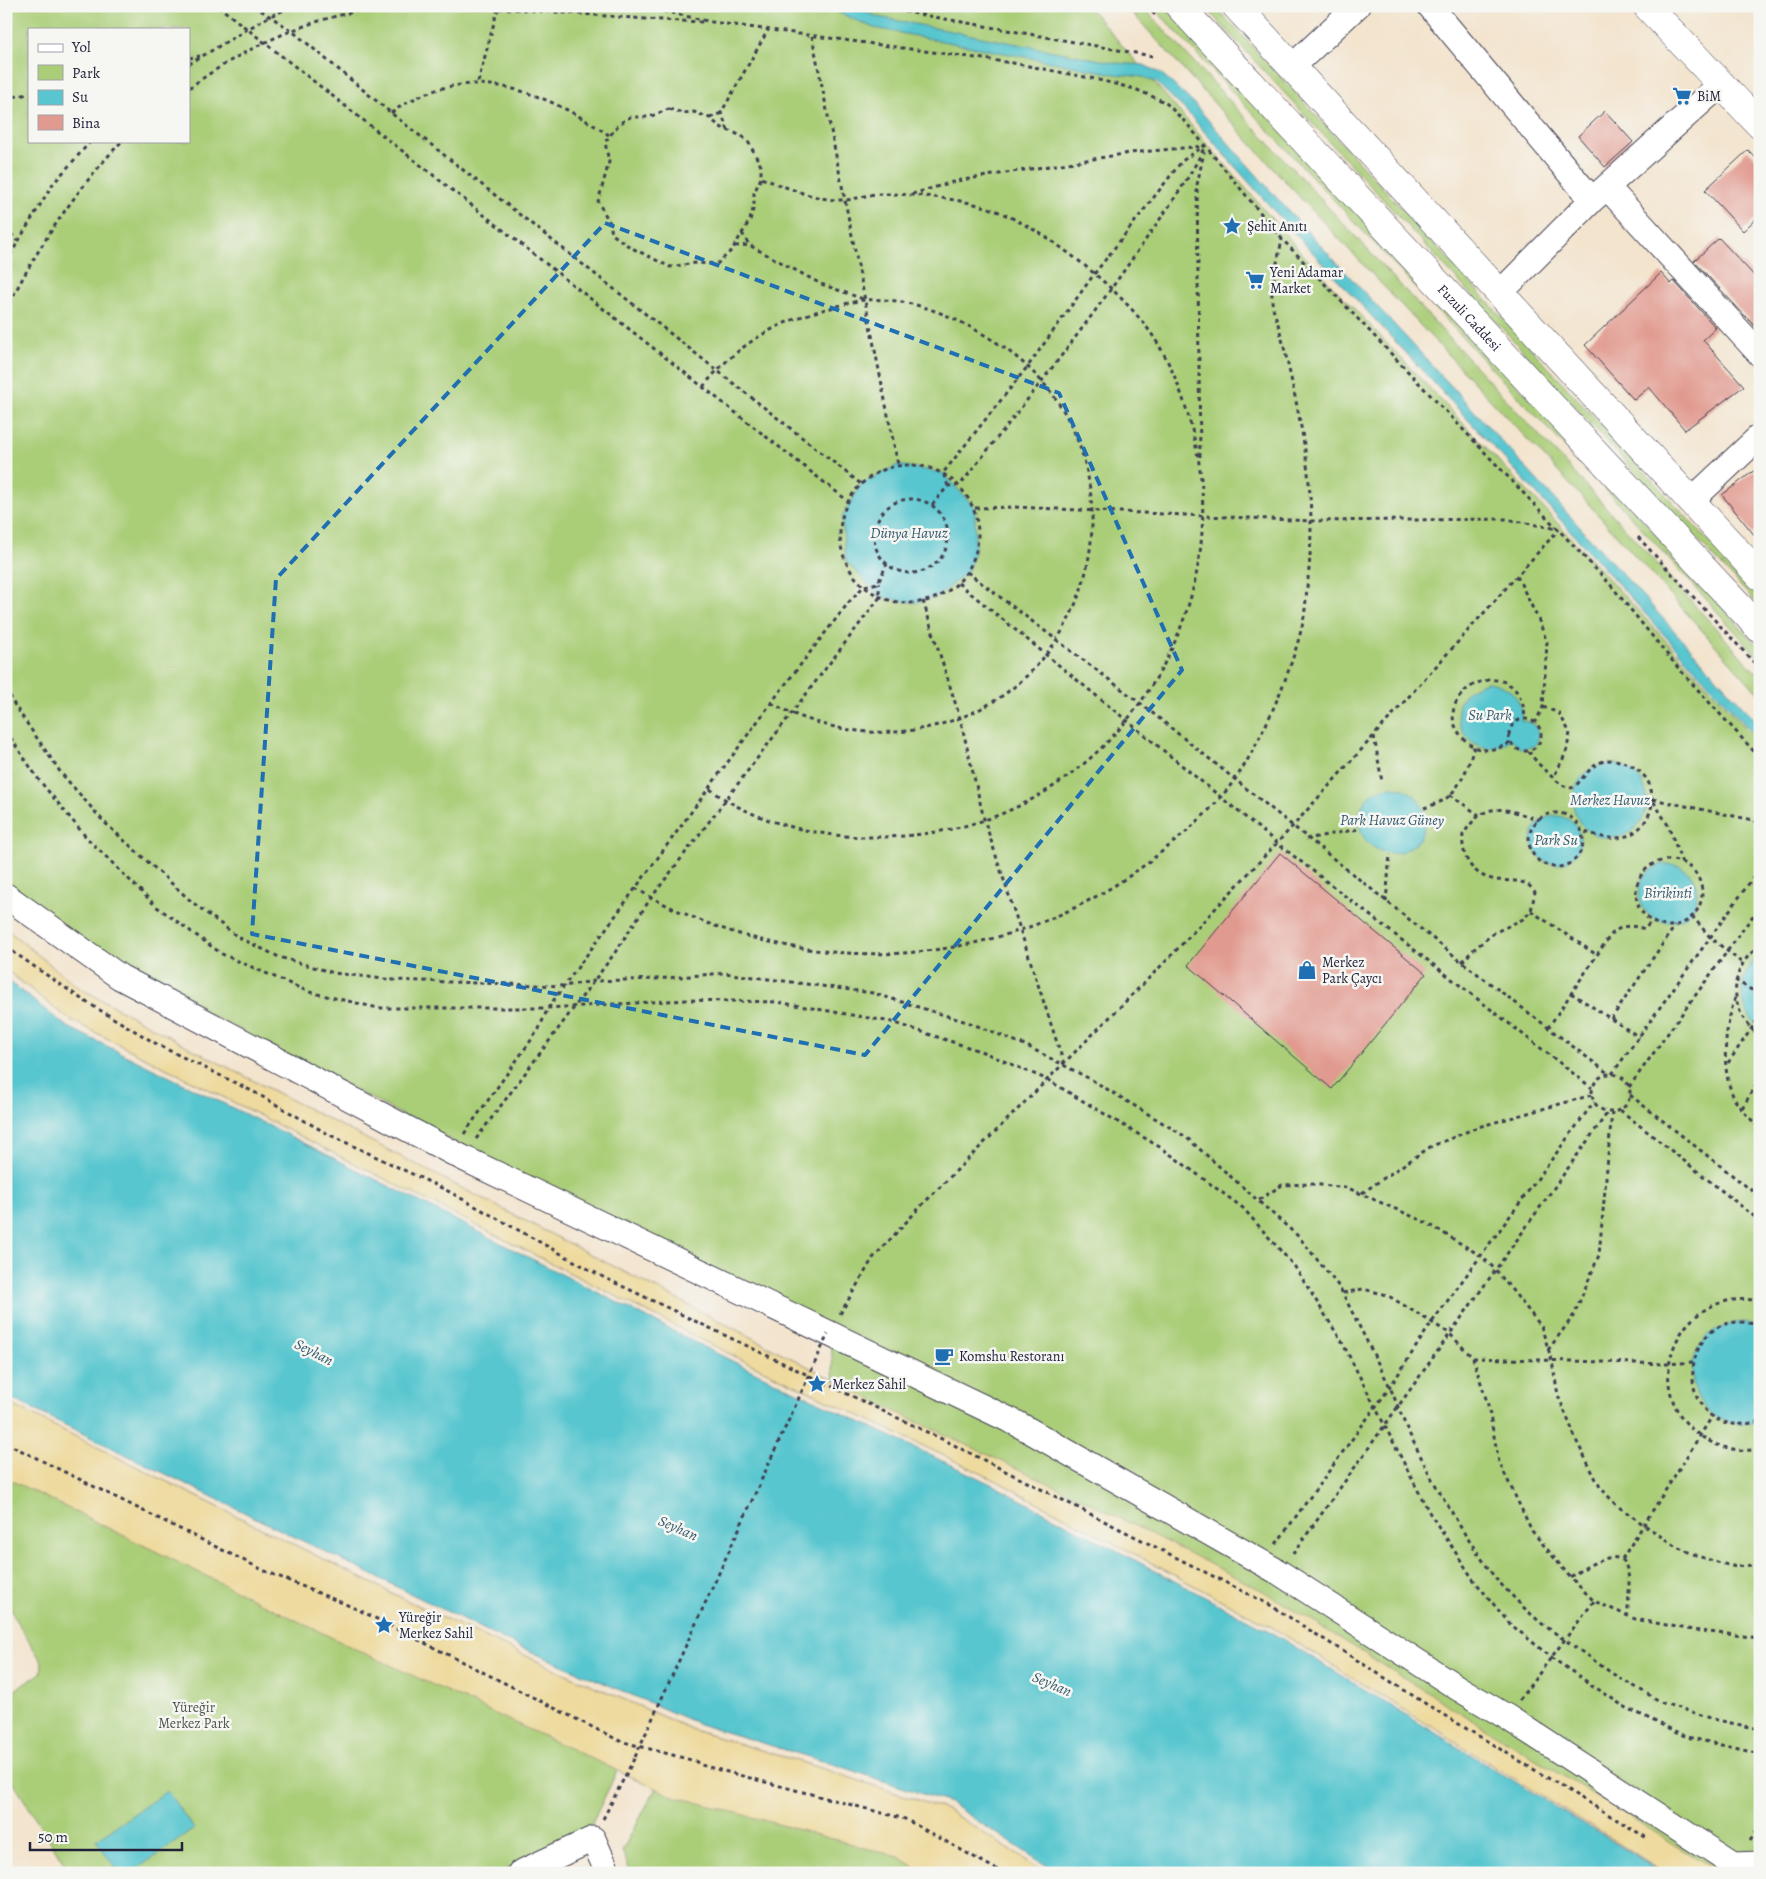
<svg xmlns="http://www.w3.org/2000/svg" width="1766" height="1879" viewBox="0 0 1766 1879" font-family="Alegreya,serif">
	<rect width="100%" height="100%" fill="#f6f6f2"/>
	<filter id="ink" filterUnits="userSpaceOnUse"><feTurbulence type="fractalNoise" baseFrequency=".02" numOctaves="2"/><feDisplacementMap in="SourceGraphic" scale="10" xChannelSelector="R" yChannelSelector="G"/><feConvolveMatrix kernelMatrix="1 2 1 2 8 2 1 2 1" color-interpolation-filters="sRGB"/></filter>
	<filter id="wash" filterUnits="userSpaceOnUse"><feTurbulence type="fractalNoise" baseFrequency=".0096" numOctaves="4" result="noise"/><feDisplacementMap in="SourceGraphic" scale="20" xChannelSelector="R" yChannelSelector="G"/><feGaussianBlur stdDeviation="1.12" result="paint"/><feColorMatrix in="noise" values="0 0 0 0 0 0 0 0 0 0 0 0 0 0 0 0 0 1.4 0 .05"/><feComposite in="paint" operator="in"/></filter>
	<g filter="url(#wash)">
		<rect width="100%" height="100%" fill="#f3e4ce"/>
		<path fill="#aace78" stroke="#66785a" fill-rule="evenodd" d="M6,6H1088L1305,257L1549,514L1760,743V1873H1704L1015,1476L835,1398L830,1327L635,1237L122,968L6,886ZM29,29H189V141H29Z
			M1126,6H1142L1601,502L1760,677V695L1593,509L1294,191Z
			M1152,6H1166L1652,530L1760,649V659L1647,534Z
			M1204,6H1215L1760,597V607Z
			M6,1454L627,1750L588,1832L498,1873H70L6,1771V1696L41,1673L42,1662L15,1619L6,1594Z
			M662,1777L958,1873H631L622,1851Z"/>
		<path fill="#eeda9e" stroke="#887e6c" d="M6,929L78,987L196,1051L892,1410L1074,1495L1263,1591L1721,1873H1666L1270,1626L995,1480L736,1357L69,1019L6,970Z
			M6,1402L414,1604L537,1661L693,1730L824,1769L947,1810L1046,1873H925L899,1857L670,1795L351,1647L6,1478Z"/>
		<path fill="#59c6cf" stroke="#3e7485" d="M823,6H852L878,17L1116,63L1144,65L1162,74L1194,104L1284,206L1454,389L1760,725V741L1537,494L1276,213L1186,111L1156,82L1143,77L1114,74L874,28Z
			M898,465L943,473L975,508V552L967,572L937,597L914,603L880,597L846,561L842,518L861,484Z
			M1488,682C1509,685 1524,698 1521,721C1536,721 1543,733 1535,746L1521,749L1511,739C1471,774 1427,695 1488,682Z
			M1573 801a37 37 0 1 1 74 0a37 37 0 1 1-74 0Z
			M1359 820a33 33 0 1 1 66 0a33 33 0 1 1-66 0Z
			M1532 840a24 24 0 1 1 48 0a24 24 0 1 1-48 0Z
			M1639 893a29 29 0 1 1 58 0a29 29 0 1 1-58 0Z
			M1760,955V1029C1737,1007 1735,977 1760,955Z
			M6,979L66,1026L310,1146L736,1363L993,1485L1269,1631L1664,1873H1058L950,1803L836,1765L699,1724L516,1645L6,1396Z
			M1744,1322L1760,1326V1421C1684,1443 1663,1329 1744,1322Z
			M167,1791L194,1829L131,1873H119L96,1840Z"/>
		<g id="blocks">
			<path fill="#e19a8f" d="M1605,111L1633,142L1605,167L1578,136Z
				M1748,150L1760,162V215L1743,231L1705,190Z
				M1719,238L1760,282V332L1694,261Z
				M1661,273L1671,284L1674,281L1716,328L1703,340L1744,386L1685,430L1649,387L1634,400L1585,345Z
				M1760,466V542L1722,495Z
				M1280,853L1426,974L1332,1089L1188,965Z"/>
		</g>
	</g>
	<g filter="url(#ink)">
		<use href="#blocks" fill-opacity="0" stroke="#413f51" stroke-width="1"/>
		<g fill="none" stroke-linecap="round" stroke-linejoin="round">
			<g stroke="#413f51" stroke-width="27">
				<path id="street" d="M1430,6L1592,200
					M1292,67L1357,6
					M1607,187L1760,354
					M1499,294L1592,200L1721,84
					M1691,501L1760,436
					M6,896L120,977L461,1157L1018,1424L1280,1573L1458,1688L1507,1717L1734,1865L1760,1864
					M520,1873L593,1839L608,1873"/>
			</g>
			<g stroke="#413f51" stroke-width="29">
				<g id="secondary">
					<path id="s1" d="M1179,6L1760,629"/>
					<path d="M1236,6L1760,576"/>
					<path d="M1647,6L1760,125"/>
				</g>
			</g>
			<path stroke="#413f51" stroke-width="3" stroke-dasharray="4 4" stroke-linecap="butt" d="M218,6L848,501
				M254,6L291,30L391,113L861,484
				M640,6L712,22L1013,63L1095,79L1135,89L1165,102L1188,125L1282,239L1609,583L1679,669L1760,758
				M873,6L1152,56
				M1147,6L1157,17
				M812,36L898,465
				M189,58L200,56
				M189,64L268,17L294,6
				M478,82L498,8
				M189,88C237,53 291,26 349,13C381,6 417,7 451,7C535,8 619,19 704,22
				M6,98L29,94
				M669,109L683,113L694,112L710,118L720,127L742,136L749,143L761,166V178L754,193V206L750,220L732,250L717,264L695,263L670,267L630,247L612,234L610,223L598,202L609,162L605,142L619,124L630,117H649Z
				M391,113C465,59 540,89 609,135
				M710,118L721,113
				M728,130L721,113L768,30
				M912,194L956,181L1130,153L1204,146
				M6,227L17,241
				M742,233L749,245L821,284L866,300
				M735,246L749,245
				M6,262L52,185L91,141
				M6,310C37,248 74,192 122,141
				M703,387C736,345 778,320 831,308C842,305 854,301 865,300C903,297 942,311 974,329C1013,350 1049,381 1069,421C1121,525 1083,659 976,711C908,743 836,738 771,703
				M1200,457L1197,185L1204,152
				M840 534a69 69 0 1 1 138 0a69 69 0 1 1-138 0Z
				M948,486L943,473L1028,366L1095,273L1182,161L1204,146
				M874 536a37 37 0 1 1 74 0a37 37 0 1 1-74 0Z
				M932,505L948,486L960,485C1020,409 1082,332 1137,252C1161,217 1187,184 1205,146
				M975,508L1015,507L1313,521L1506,519L1558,529
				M1638,537L1760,669
				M967,572L1140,703L1462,962L1609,1074
				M1517,576L1539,621L1547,642L1543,707L1535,723
				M958,583L1277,843L1592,1088
				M923,601L960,718L984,819L1064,1064
				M6,688L15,706L61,773L104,822L192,902L238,937L279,957L334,973L393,980L564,986L594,981L656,979L724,973L873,993L970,1023L1025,1045L1092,1080L1186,1137L1299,1237L1340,1288L1390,1387L1407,1429L1432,1479L1466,1536L1495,1578L1522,1606L1541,1623L1613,1674L1663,1703L1717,1720L1760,1729
				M1543,707L1559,713L1570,733L1566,753L1554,776
				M1509 735a16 16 0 1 1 32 0a16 16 0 1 1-32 0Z
				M6,731L39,780L86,837L157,907L222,954L309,992L378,1008H548L686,1000L777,1002L892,1022L983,1052L1048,1080L1163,1149L1243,1208L1295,1267L1342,1342L1429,1512L1473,1579L1509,1623L1552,1658L1623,1706L1687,1737L1760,1754
				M1374,736L1382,782
				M1510,743C1496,750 1480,754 1467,742C1416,696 1521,641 1525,719
				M1529,751C1532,759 1562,789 1570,788C1583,788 1591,746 1630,765C1640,770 1649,779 1651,790C1657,813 1639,838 1615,838C1603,839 1593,833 1582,832
				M710,789C752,821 812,836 865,837C912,838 958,831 1001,814C1143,756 1228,596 1196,447C1188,409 1175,369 1153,336C1127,298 1080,259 1041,234C1026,225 999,210 982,206C955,198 904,193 876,194C865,195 855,200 844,200C816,201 787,187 761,178
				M1450,795L1479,815
				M1424,808C1432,805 1443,802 1449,796C1462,784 1470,763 1474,746
				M1529 840a27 27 0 1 1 54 0a27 27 0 1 1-54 0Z
				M1306,839L1359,829
				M1636 893a33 33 0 1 1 66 0a33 33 0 1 1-66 0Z
				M1682,863L1668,825L1652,799L1753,820L1760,824
				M635,888C798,985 1006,975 1155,857C1185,834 1217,806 1238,775C1264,736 1293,668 1303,622C1306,608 1306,593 1308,579C1316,504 1307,451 1291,378C1287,360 1283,342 1278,324C1276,317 1272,308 1272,300C1271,283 1279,257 1282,239
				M1386,902L1390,854
				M1531,911L1597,955
				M1692,916L1710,937L1742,963
				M1760,946C1727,968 1728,1013 1760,1036
				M6,947L83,1000L160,1046L254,1092L328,1134L446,1190L601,1276L950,1443L1270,1605L1434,1709L1647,1838
				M1462,962L1474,949L1494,933L1523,919L1531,911L1535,892C1524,876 1508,883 1492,879C1471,874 1461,856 1463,835C1485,799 1504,808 1539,820
				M1735,980L1760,995
				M1571,993L1639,1037
				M1735,998C1725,1028 1720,1068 1734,1098C1739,1109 1751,1119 1760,1128
				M1611,1019L1675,926
				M1548,1028L1609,937C1620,925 1629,924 1645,929L1651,921
				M1728,1063L1760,1016
				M1612,1074L1760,868
				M1592 1093a19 19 0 1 1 38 0a19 19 0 1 1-38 0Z
				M1629,1087L1760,906
				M1630,1095L1760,1197
				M1742,1108L1760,1079
				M1620,1110L1760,1221
				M464,1134L539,1029L548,1008L771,703L849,602L864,586L878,583L887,564
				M476,1139L614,954L651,898L880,597L878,583
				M1362,1193L1430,1147L1478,1127L1592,1095
				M1259,1200L1282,1185L1312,1184L1348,1188L1427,1223L1481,1256L1495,1269L1541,1326L1552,1361L1558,1395L1577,1442L1600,1487L1616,1505L1676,1547L1706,1559L1736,1567L1760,1564
				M1343,1293L1363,1289L1387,1295L1449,1333L1473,1358L1488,1405L1499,1462L1532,1531L1570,1577L1594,1601L1635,1619L1692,1630L1760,1638
				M1760,1301C1670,1284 1631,1406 1715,1444C1728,1449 1747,1453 1760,1448
				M840,1314L873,1258L922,1205L1167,960L1292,827L1559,529
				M1760,1326C1675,1296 1666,1448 1760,1421
				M1548,1350L1574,1315L1599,1255L1612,1112
				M1473,1358L1668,1364L1693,1362
				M6,1443L263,1570L357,1609L620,1741L695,1761L701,1765L905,1819L1003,1873
				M1276,1544L1390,1387L1432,1322L1594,1102
				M1293,1554L1608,1112
				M1622,1559L1713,1415
				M1570,1577C1625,1541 1634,1555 1627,1617
				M1519,1700L1594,1601
				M603,1819L635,1757
				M1750,1841L1760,1827"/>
			<use href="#street" stroke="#fff" stroke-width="25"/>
			<use href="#secondary" stroke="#fff" stroke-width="28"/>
			<path stroke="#413f51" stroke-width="3" stroke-dasharray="4 4" stroke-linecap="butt" d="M635,1757L828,1334"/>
		</g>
	</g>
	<path fill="none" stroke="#1f6fb2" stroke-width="4" stroke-dasharray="10 6" stroke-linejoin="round" d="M605,223L1059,393L1182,670L865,1055L252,934L276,579Z"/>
	<defs>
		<g id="supermarket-bare" transform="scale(1.5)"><path d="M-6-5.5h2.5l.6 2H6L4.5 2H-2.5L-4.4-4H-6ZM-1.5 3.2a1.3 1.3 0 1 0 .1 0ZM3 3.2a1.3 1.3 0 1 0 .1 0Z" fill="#1f6fb2" stroke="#f6f6f2" stroke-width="2.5" paint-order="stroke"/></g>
		<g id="sight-bare" transform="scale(1.5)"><path d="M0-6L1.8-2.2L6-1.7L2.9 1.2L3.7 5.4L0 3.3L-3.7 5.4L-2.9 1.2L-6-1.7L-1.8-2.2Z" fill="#1f6fb2" stroke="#f6f6f2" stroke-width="2.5" paint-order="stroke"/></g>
		<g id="shop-bare" transform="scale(1.5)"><path d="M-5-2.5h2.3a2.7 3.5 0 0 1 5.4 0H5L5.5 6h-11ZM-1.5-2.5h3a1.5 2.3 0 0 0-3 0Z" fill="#1f6fb2" stroke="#f6f6f2" stroke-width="2.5" paint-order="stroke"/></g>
		<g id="cafe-bare" transform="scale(1.5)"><path d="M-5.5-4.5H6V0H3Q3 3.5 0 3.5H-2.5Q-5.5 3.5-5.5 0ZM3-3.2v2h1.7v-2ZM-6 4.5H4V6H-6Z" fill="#1f6fb2" stroke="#f6f6f2" stroke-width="2.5" paint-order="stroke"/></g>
	</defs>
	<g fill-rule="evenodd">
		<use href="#supermarket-bare" x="1682" y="96"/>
		<use href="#sight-bare" x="1232" y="226"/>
		<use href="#supermarket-bare" x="1255" y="280"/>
		<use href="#shop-bare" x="1307" y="970"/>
		<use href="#cafe-bare" x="944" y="1356"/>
		<use href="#sight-bare" x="817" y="1384"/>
		<use href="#sight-bare" x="384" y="1625"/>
	</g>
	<g text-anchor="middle" stroke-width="5" stroke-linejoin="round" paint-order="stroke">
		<g font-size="14" fill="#22223b" stroke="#f6f6f2" text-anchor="start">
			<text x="1697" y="101">BiM</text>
			<text x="1247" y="231">Şehit Anıtı</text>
			<text x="1270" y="277">Yeni Adamar<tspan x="1270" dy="16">Market</tspan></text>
			<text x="1322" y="967">Merkez<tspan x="1322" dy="16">Park Çaycı</tspan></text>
			<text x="959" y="1361">Komshu Restoranı</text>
			<text x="832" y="1389">Merkez Sahil</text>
			<text x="399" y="1622">Yüreğir<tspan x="399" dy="16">Merkez Sahil</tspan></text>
		</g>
		<g font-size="14" fill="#22223b" stroke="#f6f6f2">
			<text dy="5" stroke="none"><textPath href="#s1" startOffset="426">Fuzuli Caddesi</textPath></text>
		</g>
		<g font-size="14" fill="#4b564d" stroke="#f6f6f2">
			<text x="194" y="1712">Yüreğir<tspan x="194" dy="16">Merkez Park</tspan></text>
		</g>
		<g font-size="15" font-style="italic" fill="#355b6f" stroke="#f6f6f2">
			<text x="909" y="538">Dünya Havuz</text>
			<text x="1490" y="720">Su Park</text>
			<text x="1610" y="805">Merkez Havuz</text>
			<text x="1392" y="825">Park Havuz Güney</text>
			<text x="1556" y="845">Park Su</text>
			<text x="1668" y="898">Birikinti</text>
			<text transform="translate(314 1352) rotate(27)" y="5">Seyhan</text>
			<text transform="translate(678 1528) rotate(24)" y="5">Seyhan</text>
			<text transform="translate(1052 1684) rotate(23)" y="5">Seyhan</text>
		</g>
	</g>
	<rect width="1766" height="1879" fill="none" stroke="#f6f6f2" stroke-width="25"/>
	<rect x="28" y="28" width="162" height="115" fill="#f6f6f2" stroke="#a1a1a9"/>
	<rect x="38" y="44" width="25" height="8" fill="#ffffff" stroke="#a1a1a9"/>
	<text x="72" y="52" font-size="15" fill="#22223b">Yol</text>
	<rect x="38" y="65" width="25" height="15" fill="#aace78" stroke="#a1a1a9"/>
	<text x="72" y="78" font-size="15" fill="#22223b">Park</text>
	<rect x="38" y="90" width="25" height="15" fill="#59c6cf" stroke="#a1a1a9"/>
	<text x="72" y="102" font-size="15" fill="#22223b">Su</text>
	<rect x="38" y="115" width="25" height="15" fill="#e19a8f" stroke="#a1a1a9"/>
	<text x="72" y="128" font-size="15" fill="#22223b">Bina</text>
	<path d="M30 1842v8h152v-8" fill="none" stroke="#22223b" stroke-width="2.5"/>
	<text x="38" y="1842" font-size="15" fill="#22223b" stroke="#f6f6f2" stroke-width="4" paint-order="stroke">50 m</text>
</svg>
